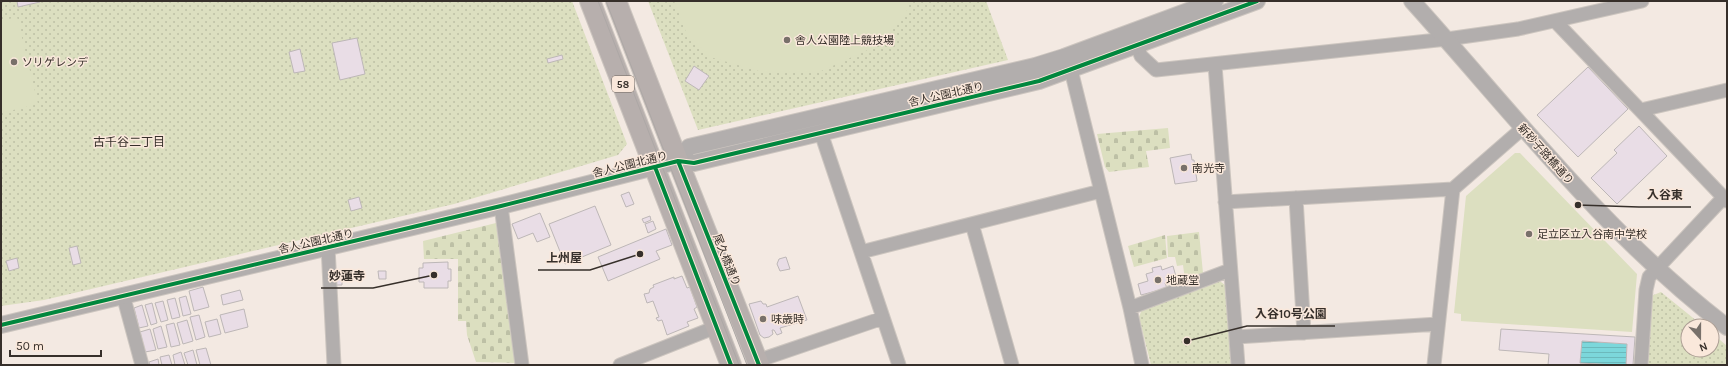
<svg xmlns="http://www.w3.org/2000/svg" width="1728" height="366" viewBox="0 0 1728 366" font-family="Karla,'Noto Sans JP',sans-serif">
	<defs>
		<pattern id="grass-dots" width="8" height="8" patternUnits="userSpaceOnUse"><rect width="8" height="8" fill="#dcdfc0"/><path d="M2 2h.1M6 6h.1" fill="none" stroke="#bdc0a5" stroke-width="1.8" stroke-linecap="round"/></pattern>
		<pattern id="cemetery-stones" width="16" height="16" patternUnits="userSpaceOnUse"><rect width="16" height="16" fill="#dcdfc0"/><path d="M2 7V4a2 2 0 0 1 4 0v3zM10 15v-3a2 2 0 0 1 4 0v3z" fill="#bdc0a5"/></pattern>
		<pattern id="water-rules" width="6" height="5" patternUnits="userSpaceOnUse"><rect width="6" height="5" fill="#7cd7db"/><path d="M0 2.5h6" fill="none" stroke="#6cb9bc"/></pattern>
	</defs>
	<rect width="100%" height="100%" fill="#f3e9e2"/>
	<path fill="url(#grass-dots)" d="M1,1H572L627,144L618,155L454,204L44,300L1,306Z
		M648,1H986L1008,60L698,130Z
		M1217,279L1225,285L1231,365H1151L1139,317L1142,309Z
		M1661,292L1703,326H1688V350H1712V333L1727,346V365H1647L1651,296Z"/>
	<path fill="url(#cemetery-stones)" d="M1168,128L1170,148L1146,151L1149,167L1109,172L1105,167L1097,134Z
		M496,223L515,363L476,362L467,335L466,321H458V259H424L423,241Z
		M1199,232L1203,273L1185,280L1183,265L1177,266L1175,257H1168L1167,236Z
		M1165,235L1167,258L1134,267L1128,246Z"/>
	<path fill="#dcdfc0" d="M674,1H910L906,13L872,48L819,72L766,73L710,57L686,32Z
		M17,17L38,104L1,113V21Z
		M1515,153H1520L1637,274L1632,332L1461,321V314L1454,313L1466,196Z"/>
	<path fill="url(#water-rules)" d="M1582,341L1627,344L1626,365L1580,363Z"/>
	<path fill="#e9dde6" stroke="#bdb7b7" d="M17,1H40V2L18,7Z
		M357,38L365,74L340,80L332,43Z
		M300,49L305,71L294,73L289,52Z
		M562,55L563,59L548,63L547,59Z
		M694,66L709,76L699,90L685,81Z
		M1588,67L1628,109L1578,157L1537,115Z
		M1639,126L1667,156L1617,204L1591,178L1617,153L1614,150Z
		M1191,154L1192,160H1194L1197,181L1175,184L1170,158Z
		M629,192L634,204L626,207L621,195Z
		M359,197L362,208L351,211L348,200Z
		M595,206L611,245L565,264L549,224Z
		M540,213L550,237L537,242L533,233L518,239L512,224Z
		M650,216L651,220L644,223L642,219Z
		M653,221L656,229L648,233L645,224Z
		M666,229L672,245L656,251L660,259L608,281L598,257Z
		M77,246L81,263L73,265L69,248Z
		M786,257L790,269L780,271L777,264L779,259Z
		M17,258L19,268L9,271L6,261Z
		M448,262V269H451V281H448V288H424V282H419V268H423V263Z
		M1161,266L1162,270L1173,266L1177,280L1165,283L1167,288L1141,295L1138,284L1148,281L1146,274L1153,272L1152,268Z
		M378,271H386V279H379Z
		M682,276L687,288L690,287L697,307L694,309L698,318L687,322L689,326L667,335L662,320L658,321L656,318L659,317L653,301L647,303L644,294L649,293L650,289L654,287L653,285L674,277V279Z
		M336,279H342V285H336Z
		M203,287L209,307L194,311L189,291Z
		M240,290L243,300L223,305L221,295Z
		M186,296L191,314L183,316L179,298Z
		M798,296L807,320L780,328L782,333L777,335L774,330H772L773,334L769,337L764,338L760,335L749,304L761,301L763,304H766L767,307Z
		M175,298L180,317L172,319L167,300Z
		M163,301L168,320L161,322L155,303Z
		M152,303L157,323L151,325L145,305Z
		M142,305L148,326L139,328L134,308Z
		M244,309L248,327L225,333L220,315Z
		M199,315L205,337L196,340L190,317Z
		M217,319L221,334L209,337L205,322Z
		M187,320L193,341L183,344L177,323Z
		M174,323L180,345L171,347L166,325Z
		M161,326L167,347L158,349L153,329Z
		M150,329L156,350L145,352L140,332Z
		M1501,329L1635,337L1633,365H1626L1627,344L1582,341L1580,363L1617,365H1548L1549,354L1499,350Z
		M206,348L211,365H200L196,350Z
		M193,350L197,365H188L184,353Z
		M181,352L185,365H175L173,355Z
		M169,355L172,365H162L160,357Z
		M158,359L159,365H150L149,362Z"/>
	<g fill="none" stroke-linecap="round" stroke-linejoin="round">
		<g stroke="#ccc5bf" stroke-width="15">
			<path id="minor" d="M1555,21L1727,201
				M1137,46L1141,56L1156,70L1447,39L1518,29L1642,1
				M1215,65L1238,365
				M1071,70L1130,308L1142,365
				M1641,110L1727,90
				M821,133L899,365
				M1296,198L1304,333
				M1225,202L1453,189
				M501,206L522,365
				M972,224L1012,365
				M328,247L334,365
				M861,252L1101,191
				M123,295L142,365
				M1130,308L1230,270
				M1236,337L1438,324
				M757,361L883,318
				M620,365L716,327
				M1434,365L1453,189L1523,128
				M1641,365L1646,290L1649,277L1723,198"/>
		</g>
		<g stroke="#ccc5bf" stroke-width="18">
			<path id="tertiary" d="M1412,1C1513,113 1606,235 1727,327
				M678,161L689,147L1035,66L1064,57L1215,1
				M1,325L501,206L678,161L694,163L1039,81L1257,1"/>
		</g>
		<g stroke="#ccc5bf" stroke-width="22">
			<path id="primary" d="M590,1L731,365
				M616,1L678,161L759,365"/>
		</g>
		<use href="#minor" stroke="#b2aead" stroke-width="13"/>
		<use href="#tertiary" stroke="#b2aead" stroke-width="16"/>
		<use href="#primary" stroke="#b7afad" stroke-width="20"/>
		<path stroke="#ada8a6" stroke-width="1" d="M598,1L739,365
			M606,1L747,365"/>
		<g stroke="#fae8db" stroke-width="6">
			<path id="cycleway" d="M678,161L759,365
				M655,167L731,365
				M1,325L501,206L678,161L694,163L1039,81L1257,1"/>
		</g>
		<use href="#cycleway" stroke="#00873e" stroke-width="4"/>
	</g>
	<g fill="#78706a" stroke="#fae8db" stroke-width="1.5">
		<circle cx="787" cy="40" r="4"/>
		<circle cx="14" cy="62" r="4"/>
		<circle cx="1184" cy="168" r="4"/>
		<circle cx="1529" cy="234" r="4"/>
		<circle cx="1158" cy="280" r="4"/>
		<circle cx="763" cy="319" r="4"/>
	</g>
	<g text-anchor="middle" stroke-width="3" stroke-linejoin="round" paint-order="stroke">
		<rect fill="#fae8db" stroke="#71665f" stroke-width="1" x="612" y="76" width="22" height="16" rx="3"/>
		<g font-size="10" font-weight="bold" fill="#362f2a">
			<text x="623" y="88">58</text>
		</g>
		<g font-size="11" fill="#362f2a" stroke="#fae8db" text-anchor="start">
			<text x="795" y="44">舎人公園陸上競技場</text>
			<text x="22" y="66">ソリゲレンデ</text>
			<text x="1192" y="172">南光寺</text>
			<text x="1537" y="238">足立区立入谷南中学校</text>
			<text x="1166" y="284">地蔵堂</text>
			<text x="771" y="323">味歳時</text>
		</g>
		<g font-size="11" fill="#362f2a" stroke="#fae8db">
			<text transform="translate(946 94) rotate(-13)" y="4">舎人公園北通り</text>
			<text transform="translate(1546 154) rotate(48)" y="4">新砂子路橋通り</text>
			<text transform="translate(630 164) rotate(-14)" y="4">舎人公園北通り</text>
			<text transform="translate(316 241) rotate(-13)" y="4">舎人公園北通り</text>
			<text transform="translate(727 260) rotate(68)" y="4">尾久橋通り</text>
		</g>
		<g font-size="12" fill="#362f2a" stroke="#fae8db">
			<text x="129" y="146">古千谷二丁目</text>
		</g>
	</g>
	<path fill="none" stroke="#362f2a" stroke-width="1.5" d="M1578 205L1639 207H1691M640 254L590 270H538M434 275L373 288H321M1187 341L1247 326H1335"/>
	<g fill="#362f2a" stroke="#fae8db" stroke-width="1.5">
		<circle cx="1578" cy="205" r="4"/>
		<circle cx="640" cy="254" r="4"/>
		<circle cx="434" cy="275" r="4"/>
		<circle cx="1187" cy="341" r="4"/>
	</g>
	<g font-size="12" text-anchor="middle" font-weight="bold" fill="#362f2a" stroke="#fae8db" stroke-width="3" stroke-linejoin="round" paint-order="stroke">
		<text x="1665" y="199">入谷東</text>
		<text x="564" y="262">上州屋</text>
		<text x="347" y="280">妙蓮寺</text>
		<text x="1291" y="318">入谷10号公園</text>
	</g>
	<rect width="1728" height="366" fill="none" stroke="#362f2a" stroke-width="4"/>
	<g transform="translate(1700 338) rotate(159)"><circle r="19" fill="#fae8db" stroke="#ac9e94"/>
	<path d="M0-3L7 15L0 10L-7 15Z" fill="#78706a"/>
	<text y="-6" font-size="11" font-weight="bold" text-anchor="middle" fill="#362f2a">N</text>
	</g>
	<path d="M10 350v6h91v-6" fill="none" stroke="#362f2a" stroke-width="2"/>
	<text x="16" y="350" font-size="12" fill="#362f2a" stroke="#fae8db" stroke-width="3" paint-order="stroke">50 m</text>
</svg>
